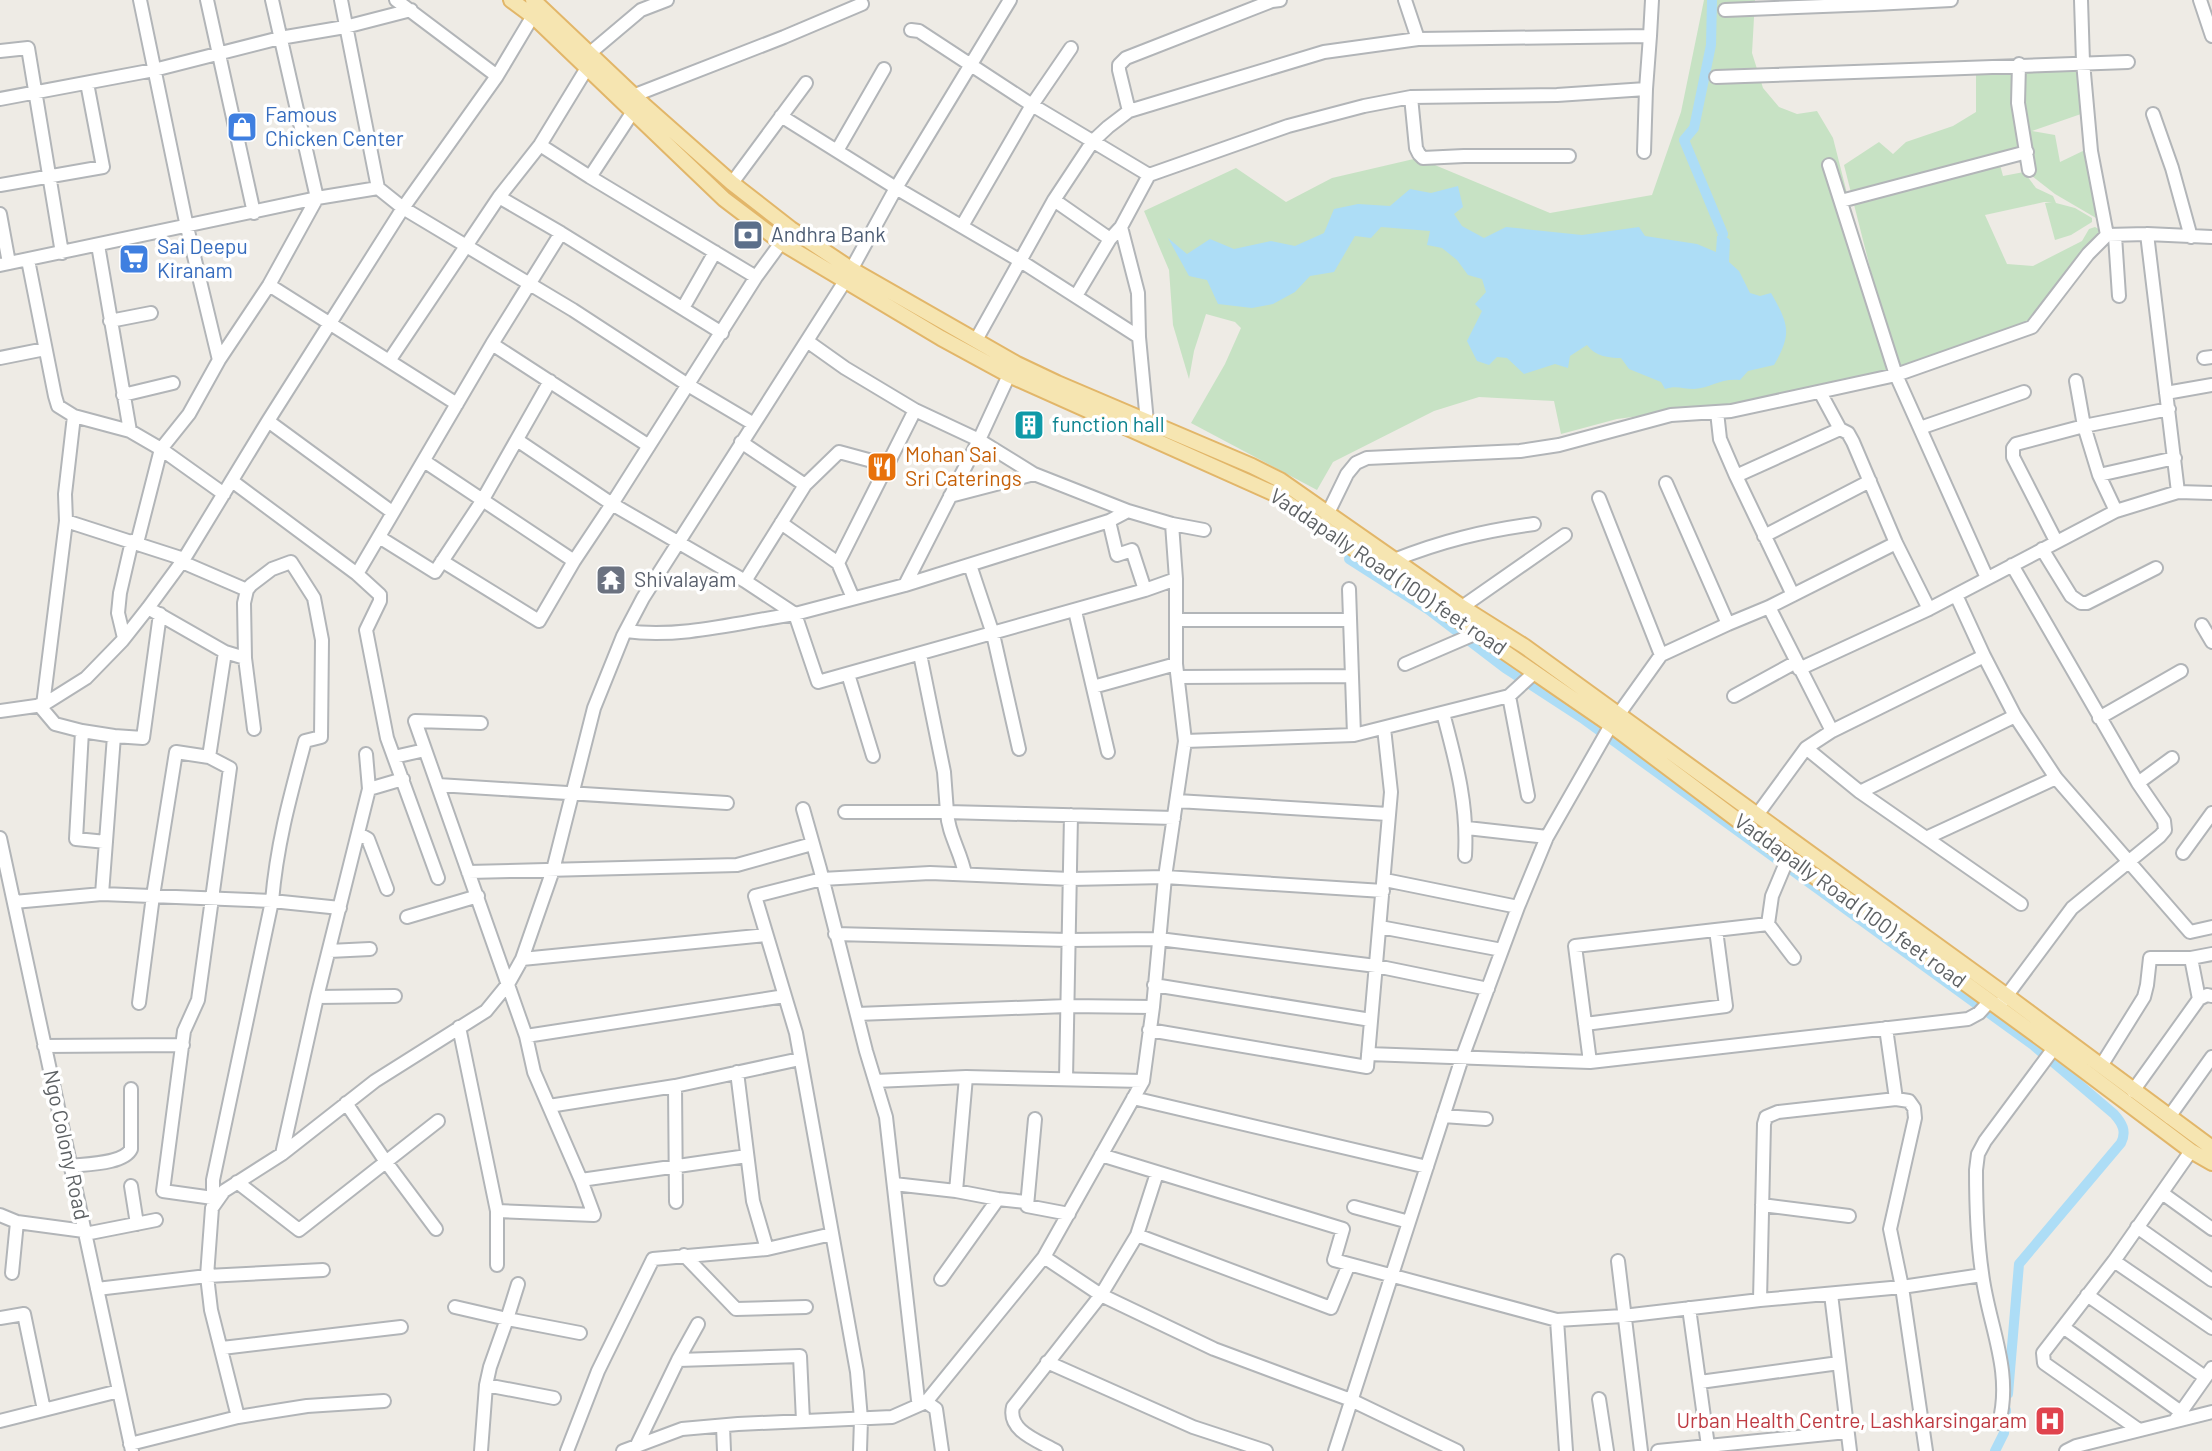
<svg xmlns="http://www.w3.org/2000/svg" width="2212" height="1451" viewBox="0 0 2212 1451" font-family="Barlow,sans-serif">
	<rect width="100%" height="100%" fill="#eeebe5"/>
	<path fill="#c7e2c4" d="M1704,0H1755L1752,53L1763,88L1779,107L1797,114L1817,111L1833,138L1892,371L1732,404L1617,419L1561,434L1554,401L1479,397L1434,411L1333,462L1317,490L1191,423L1225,364L1241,328L1235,322L1206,314L1194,351L1189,379L1173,325L1169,270L1144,211L1236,168L1286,202L1332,178L1418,158L1550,213L1652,195L1681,112Z
		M2082,66L2081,114L2032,131L2055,135L2060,162L2087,149L2096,218L2055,194L2032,176C2028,154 2012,83 2027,67Z
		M2015,70L2024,153L1999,161L2003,176L2024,172L2036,188L2053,196L2056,203L2075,208L2092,218V222L2071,235L2055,240L2045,203L2052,202H2044L1985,215L2007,264L2033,266L2082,241L2089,229L2095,227L2104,232L2097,241L2081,251L2059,289L2033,323L1902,369L1883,319L1844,165L1879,142L1893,154L1906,142L1953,126L1976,112V74Z"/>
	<path fill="#adddf6" d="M1458,186L1463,207L1454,214L1462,226L1484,238L1506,227L1582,235L1639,227L1645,236L1697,244L1716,252L1717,236L1723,234L1730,240L1729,262L1739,271L1750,293L1760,296L1771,293C1788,323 1793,333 1774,365L1748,371L1740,380C1720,378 1711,388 1694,389C1683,389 1676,385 1665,389L1661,382L1629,369L1621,358C1608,358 1595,356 1587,345L1570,356L1568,368L1555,364L1524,374L1507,358L1497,357L1489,365L1477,361L1467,341L1482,311L1475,304L1486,292L1482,279L1468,275L1457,260L1442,248L1427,245L1430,231L1381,227L1371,238L1355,236L1334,272L1310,276L1295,292L1273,304L1252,308L1218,304L1207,280L1189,276L1168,238L1187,254L1210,239L1234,249L1271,241L1295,246L1324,233L1334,209L1358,204L1390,206L1410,189L1431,193Z"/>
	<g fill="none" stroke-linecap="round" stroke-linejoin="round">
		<path stroke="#adddf6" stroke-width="10" d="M1712,0L1711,45L1694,128L1684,140L1723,234
			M1349,559L1429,610L1505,668L1582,718L2033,1045L2114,1114C2122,1123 2127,1131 2121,1143L2019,1264L2008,1394
			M1995,1451L2004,1433L2006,1410"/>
		<g stroke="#b2b5b8" stroke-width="16">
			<path id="minor" d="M140,0L187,227L219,360
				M207,0L254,213
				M341,0L378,188
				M396,0L497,76
				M1405,0L1418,39
				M1874,0V4L1951,0
				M2081,0L2083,62L2091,151L2107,235L2147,234L2212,237
				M2200,0L2212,36
				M1725,10L1874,4
				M911,30L919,31L1032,105L1149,175L1288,126L1364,106L1411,97L1557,95L1646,89L1644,152
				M0,51L28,48L62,253
				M590,53L641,10L667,0
				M2019,64L2018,103L2029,170
				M1716,77L2128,62
				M1646,89L1650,36
				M635,95L784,37L862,4
				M1411,97L1416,148L1419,154L1423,158L1464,156H1569
				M0,99L154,70L280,38L345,27L411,10
				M1129,111L1119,70V65L1126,58L1272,1L1280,0
				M632,113L590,177L756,277
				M2153,114L2172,168L2191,237
				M781,116L896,188L1019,260L1139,337
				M540,145L590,177
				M838,149L884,69
				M1829,165L1896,375L1987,578
				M732,183L806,83
				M0,185L103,167L87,83
				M499,197L561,233L722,333
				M1054,200L1110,239
				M1841,201L2027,152
				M0,214L9,263
				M962,226L1032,105L1071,48
				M1121,227L1138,293L1139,337L1147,422
				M2147,234L2178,492
				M2115,236L2119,296
				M98,245L130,431L161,449L224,494
				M28,260L55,396L58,406L74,416L130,431
				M0,265L317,198L378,188L403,208L573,310L688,385L752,423
				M269,285L457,404
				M1076,296L1110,239L1121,227L1149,175
				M683,308L715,252
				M110,321L151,313
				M976,340L1054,200L1093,141L1108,127L1129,111L1324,52L1418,39L1650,36L1652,0
				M807,341L845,368L915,410L979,440L1034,474L1128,511L1172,524L1204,530
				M492,344L649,446
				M0,358L45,349
				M2204,358L2212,357
				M389,361L499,197L540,145L587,68
				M2076,381L2084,426L2099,475L2116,511
				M1820,392L1840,429L1848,433L1853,442L1896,543L1929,609
				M2166,393L2212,385
				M123,395L173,383
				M1717,412L1720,439L1736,476L1793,595
				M268,421L392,512
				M1920,428L2024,392
				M517,440L612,504L745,581L795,614
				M741,442L805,485L745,581
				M424,461L574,561
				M2099,475L2175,458
				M1736,476L1840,429
				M232,481L357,574L380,595V601L366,630L387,738L438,878
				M1666,483L1728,624
				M805,485L839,452L887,465
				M950,496L1034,474
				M1128,511L1109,521L905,585L795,614L818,682L1145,590
				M1327,515L1347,474L1356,463L1367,458L1520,451L1559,445L1671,415L1731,411L1896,375L2032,327L2088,254L2107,235
				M66,521L184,559
				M1109,521L1117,555L1132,550L1145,590L1176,579
				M781,523L838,563L853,598
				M1764,536L1870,481
				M379,537L435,572L482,501L550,381
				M2056,541L2013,457V448L2016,444L2084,426L2169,409
				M137,543L161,449L189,414L219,360L269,285L317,198L272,0
				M2042,549L2071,596L2081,603H2087L2156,568
				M1394,560C1442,541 1483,531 1534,524
				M442,561L539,621L574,561L612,504L756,277L791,229
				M182,562L247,590
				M838,563L915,410
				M970,565L993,634L1019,749
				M357,574L492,344L561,233
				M905,585L979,440L1009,375
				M1349,589L1354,735
				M1956,595L1984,656L2015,716L2056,778L2190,932L2212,927
				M1462,607L1565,535
				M1769,607L1832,731
				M1075,611L1108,752
				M1176,620H1349
				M2202,625L2212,642
				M626,631C679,639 741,622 795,614
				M124,638L118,613L120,593L132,541
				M225,652L245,658L254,729
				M920,654L944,772L947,812L1174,818
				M1661,655L1728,624L1769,607L1896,543
				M1405,664L1477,633
				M1799,669L1929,609L2116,511L2178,492L2212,493
				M848,674L873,756
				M1178,677L1351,676
				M1093,687L1176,664
				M1509,696L1528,796
				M1734,696L1796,662
				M39,705L55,724L82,731L76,839L106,842
				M43,705L66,521L65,494L74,416
				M0,711L43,705L86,678L122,641L148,608L184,559L268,421L403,208L497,76L537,9
				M1443,713C1456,762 1468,804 1465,856
				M2099,718L2181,671
				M82,731L114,736
				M1185,741L1354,735L1509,696L1535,672
				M1806,748L1860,792L2021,904
				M366,754L369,789
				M209,757L230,768L198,1000L184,1031L163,1191L213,1198
				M394,757L425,750
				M2138,783L2172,758
				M438,785L727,803
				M1860,792L2015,716
				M1177,801L1388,814
				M803,809L820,869L866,1051L886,1117L918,1400L926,1402
				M845,812H947C948,834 961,852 965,874
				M1757,815L1806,748L1832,731L1984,656
				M1467,828L1547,837
				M359,834L368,839L387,889
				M0,838L132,1451
				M1926,838L2056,778
				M2183,853L2212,813
				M1788,858L1772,896L1768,924L1794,958
				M468,872L737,865L812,844
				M1385,880L1518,907
				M102,894L114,736L143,738L160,614
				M14,902L102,894L272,901L340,908
				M407,917L478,896
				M1380,927L1502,950
				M835,934L1069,940L1159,939L1376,966L1488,989
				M329,951L370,949
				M2191,958L2199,999
				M522,959L766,935
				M1154,985L1371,1020
				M317,997L395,996
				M2002,1002L2072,908L2160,836L2165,830L2164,821L2138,783L2012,565
				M139,1003L153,896L176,752L209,757L225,652L148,608
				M857,1014L1067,1006L1153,1007
				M1585,1024L1726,1006L1716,930
				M459,1027L497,1211L594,1215L581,1180L534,1072L526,1036L415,721L481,723
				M1886,1028L1896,1099
				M1149,1030L1367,1067L1391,792L1384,728
				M526,1036L785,996
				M44,1046L183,1045
				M1368,1054L1590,1062L1968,1019L1979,1013L1989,1002
				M1590,1062L1575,946L1768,924
				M2101,1066L2144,997L2147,985L2150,958H2191L2212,954
				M1066,1079L1071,815
				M875,1081L966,1077
				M675,1086L676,1202
				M2133,1091L2199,999L2207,995L2212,996
				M1133,1098L1427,1167
				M346,1103L386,1162L436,1229
				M549,1106L675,1086L800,1059
				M1443,1116L1486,1119
				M2169,1117L2212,1057
				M1035,1119L1027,1206L1069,1214
				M282,1154L317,997L369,789L403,779
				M1101,1155L1343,1229L1334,1260L1557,1320L1623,1316L1760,1300L1902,1287L1982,1275
				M70,1166C86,1164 124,1164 131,1149V1089
				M581,1180L747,1156
				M237,1182L299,1230L438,1121
				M894,1184L956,1191L966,1077L1143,1081
				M131,1186L137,1224
				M956,1191L998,1199L1026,1202
				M2162,1193L2212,1229
				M213,1204V1180L272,901C277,843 290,797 305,741L321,737L322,640L314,598L291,562L272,569L251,585L247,590L244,603L245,658
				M1762,1205L1849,1216
				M1354,1207L1409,1222
				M497,1211V1265
				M0,1215L17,1222L84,1231
				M2137,1227L2212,1280
				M85,1234L156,1220
				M1137,1235L1331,1308L1349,1264
				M767,1249L832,1234
				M684,1255L736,1309L806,1307
				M1044,1257L1101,1295L1214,1349L1351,1400L1457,1451
				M1618,1261L1641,1451
				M2114,1261L2212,1328
				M12,1273L17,1222
				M941,1279L998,1199
				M97,1289L207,1276L323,1270
				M1831,1294L1850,1451
				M2087,1295L2205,1377
				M1760,1300L1764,1124L1766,1117L1778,1112L1896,1099L1909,1101L1914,1108L1915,1118L1890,1229L1902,1287L1926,1451
				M455,1307L507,1319L518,1284
				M1689,1308L1708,1446
				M0,1318L24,1314L44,1410
				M1557,1320L1566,1451
				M698,1324L678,1360L800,1356L803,1421
				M2063,1327L2181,1412
				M222,1348L401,1327
				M1047,1362L1193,1427L1266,1451
				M1700,1382L1839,1363
				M486,1385L554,1398
				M1599,1399L1607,1451
				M238,1417L307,1406L384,1401
				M2176,1419L2212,1368
				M0,1421L119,1391
				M1999,1423C2013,1370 1988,1324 1982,1273C1977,1239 1976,1204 1976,1170L1978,1154L1985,1141L2054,1048
				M723,1426L724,1451
				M2139,1430L2044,1363L2043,1353L2114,1261L2191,1151
				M130,1444L238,1417L211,1310L207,1276L212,1208L224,1191L282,1154L375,1081L486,1011L508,984L522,959L553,870L594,708L623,636L643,598L845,281L896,188L1010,0
				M636,1447L678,1360
				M481,1451L486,1385L490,1367L507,1319L580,1333
				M567,1451L598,1371L653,1259L767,1249L753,1201L737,1072
				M623,1451L682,1429L738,1424L892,1417L926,1402
				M860,1451L861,1419L857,1372L796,1033L755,896L822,879L930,873L1071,879L1165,877L1383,891
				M942,1451L936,1409L926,1402L1044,1257L1143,1081L1153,1007L1165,877L1185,741L1176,664V579L1172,524
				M1056,1451C1039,1441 1007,1431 1013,1407L1101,1295L1137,1235L1157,1173
				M1335,1451L1462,1058L1518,907L1547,837L1611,725L1661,655L1599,498
				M1658,1451L1847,1432
				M2066,1451L2076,1446L2212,1412"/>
		</g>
		<g stroke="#e2b669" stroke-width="18">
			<path id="major" d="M511,0L534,17L724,199L782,243L941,338L1009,375L1273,493L1611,725L1788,858L1888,927L2054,1048L2191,1151L2212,1163
				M533,0L646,107L732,183L791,229L851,269L1017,364L1057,383L1252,466L1280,480L1462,607L1524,646L2007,996L2212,1148"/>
		</g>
		<use href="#minor" stroke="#fff" stroke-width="12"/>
		<use href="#major" stroke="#f6e5b1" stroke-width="14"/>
	</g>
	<defs>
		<g id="shop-square" transform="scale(1.575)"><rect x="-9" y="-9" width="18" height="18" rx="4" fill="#3f7fe0" stroke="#fff"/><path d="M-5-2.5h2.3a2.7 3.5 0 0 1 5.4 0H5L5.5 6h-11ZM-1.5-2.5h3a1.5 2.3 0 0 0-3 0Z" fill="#fff"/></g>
		<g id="bank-square" transform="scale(1.575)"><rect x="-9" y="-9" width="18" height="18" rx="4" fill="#5c6f8a" stroke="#fff"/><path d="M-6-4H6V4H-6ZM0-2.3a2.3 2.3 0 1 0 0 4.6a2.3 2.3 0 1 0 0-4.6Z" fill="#fff"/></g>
		<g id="supermarket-square" transform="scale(1.575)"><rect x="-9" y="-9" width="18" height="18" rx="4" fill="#3f7fe0" stroke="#fff"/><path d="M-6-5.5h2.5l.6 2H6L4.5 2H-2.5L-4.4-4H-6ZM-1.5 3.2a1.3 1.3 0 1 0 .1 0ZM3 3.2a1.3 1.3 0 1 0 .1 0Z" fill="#fff"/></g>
		<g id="building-square" transform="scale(1.575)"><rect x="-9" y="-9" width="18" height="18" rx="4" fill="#0f9aa8" stroke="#fff"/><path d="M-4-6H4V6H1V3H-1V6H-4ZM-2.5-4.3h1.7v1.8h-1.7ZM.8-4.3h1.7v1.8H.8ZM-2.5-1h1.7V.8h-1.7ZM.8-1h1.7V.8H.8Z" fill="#fff"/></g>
		<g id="restaurant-square" transform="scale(1.575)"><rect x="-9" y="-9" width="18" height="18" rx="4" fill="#e8710a" stroke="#fff"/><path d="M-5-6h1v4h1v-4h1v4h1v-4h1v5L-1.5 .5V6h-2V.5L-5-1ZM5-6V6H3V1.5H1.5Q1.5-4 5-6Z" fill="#fff"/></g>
		<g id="temple-square" transform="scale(1.575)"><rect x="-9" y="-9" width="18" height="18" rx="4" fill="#6b7280" stroke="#fff"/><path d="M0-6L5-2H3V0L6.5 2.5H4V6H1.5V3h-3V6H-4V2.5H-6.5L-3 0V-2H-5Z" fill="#fff"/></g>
		<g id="hospital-square" transform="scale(1.575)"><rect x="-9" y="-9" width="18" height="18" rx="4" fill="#e0444e" stroke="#fff"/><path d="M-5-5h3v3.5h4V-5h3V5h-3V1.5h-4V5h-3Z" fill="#fff"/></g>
	</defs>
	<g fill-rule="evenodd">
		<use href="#shop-square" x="242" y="127"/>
		<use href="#bank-square" x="748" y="235"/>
		<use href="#supermarket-square" x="134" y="259"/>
		<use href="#building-square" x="1029" y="425"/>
		<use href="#restaurant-square" x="882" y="467"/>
		<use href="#temple-square" x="611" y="580"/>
		<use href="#hospital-square" x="2050" y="1421"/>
	</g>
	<g text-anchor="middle" stroke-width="7" stroke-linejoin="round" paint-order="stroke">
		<g font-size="21" fill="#366cbe" stroke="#fff" text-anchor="start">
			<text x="265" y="122">Famous<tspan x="265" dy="24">Chicken Center</tspan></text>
			<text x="157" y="254">Sai Deepu<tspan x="157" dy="24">Kiranam</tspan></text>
		</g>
		<g font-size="21" fill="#4e5e75" stroke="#fff" text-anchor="start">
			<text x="771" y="242">Andhra Bank</text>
		</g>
		<g font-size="21" fill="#0d838f" stroke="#fff" text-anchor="start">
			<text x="1052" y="432">function hall</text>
		</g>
		<g font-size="21" fill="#c56008" stroke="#fff" text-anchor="start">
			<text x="905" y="462">Mohan Sai<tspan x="905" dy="24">Sri Caterings</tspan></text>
		</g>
		<g font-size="21" fill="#5d6164" stroke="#fff">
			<text transform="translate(1388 572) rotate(34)" y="7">Vaddapally Road (100) feet road</text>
			<text transform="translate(1850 901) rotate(36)" y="7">Vaddapally Road (100) feet road</text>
			<text transform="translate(66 1145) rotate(78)" y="7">Ngo Colony Road</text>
		</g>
		<g font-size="21" fill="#5b616d" stroke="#fff" text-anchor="start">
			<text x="634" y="587">Shivalayam</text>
		</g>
		<g font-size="21" fill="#be3a42" stroke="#fff" text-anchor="end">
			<text x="2027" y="1428">Urban Health Centre, Lashkarsingaram</text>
		</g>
	</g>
</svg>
